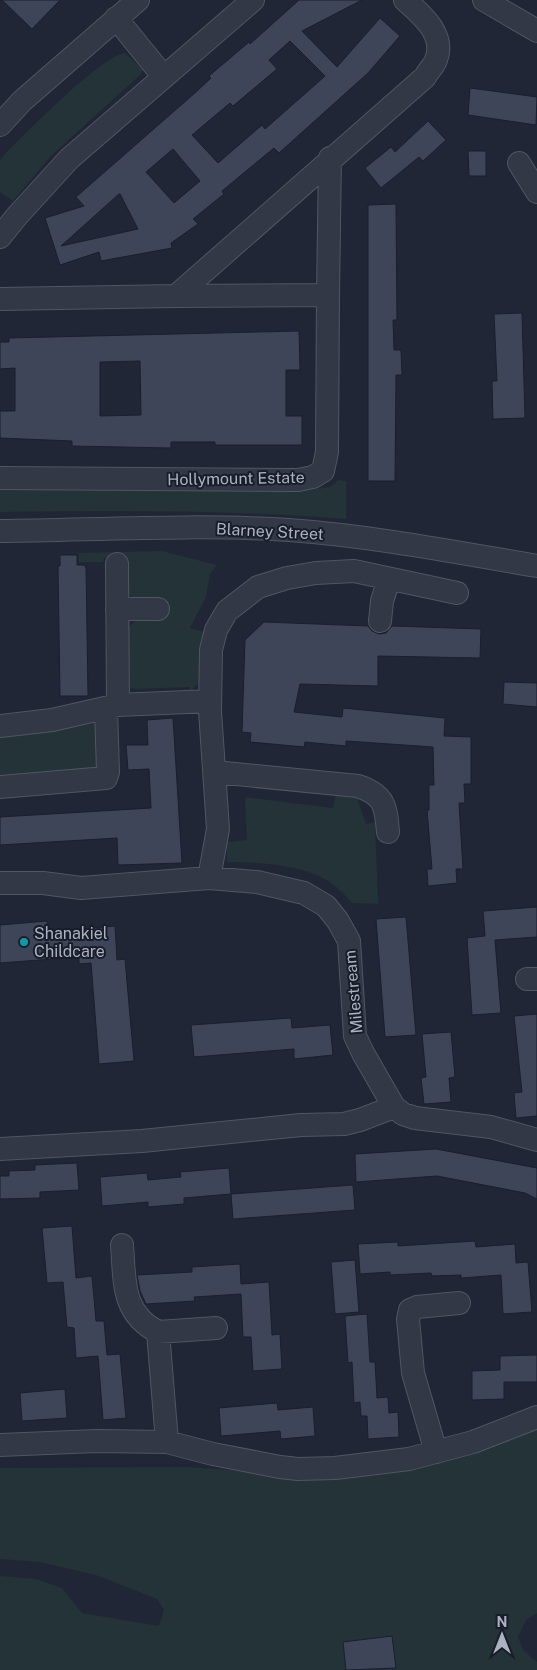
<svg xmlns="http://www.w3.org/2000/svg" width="537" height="1670" viewBox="0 0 537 1670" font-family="'Public Sans',sans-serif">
	<rect width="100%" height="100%" fill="#202635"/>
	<path fill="#233337" d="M125,53L143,70L140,75L51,156L13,201L0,192V160L5,154C26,133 101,56 125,53Z
		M338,480L346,481V519C231,510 115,510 0,512V485L309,490L330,487Z
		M162,551L217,565L210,574L206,597L190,628L205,632L201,680L190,692V687L135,689L126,686L127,629L137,619L136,600L128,593L125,557L104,558L103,562H79V553Z
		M88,721L96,725L98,768L0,778V734Z
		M336,793L357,798L366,824L375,822L378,904L352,903C344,894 337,886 326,880C301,865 257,862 227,862V842L247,840L245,797L333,808Z
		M537,1427V1613L526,1620L518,1637L523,1650L537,1662V1670H0V1576L36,1579L62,1588L82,1613L159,1626L164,1610L157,1599L99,1576L40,1562L0,1559V1468L187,1467L274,1473Z"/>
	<path fill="#3e4558" stroke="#1b1f2c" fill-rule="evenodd" d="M2,0H60L32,29Z
		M299,0H362L302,31L337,67L380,18L400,36L368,73L279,153L274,148L222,191L224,194L193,219L198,224L171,243L172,248L101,261L99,252L60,265L45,218L84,206L76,197L196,92L211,78L209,76L249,42L250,44ZM290,41L325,76L265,129L262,125L218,163L192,135L230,103L233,106L277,69L269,60ZM173,149L200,181L174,203L146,172ZM120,194L138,229L61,246L119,194Z
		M470,88L537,97L536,125L468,115Z
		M428,121L446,140L423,161L419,157L381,188L365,168L391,147L395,152Z
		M468,151H486V176H469Z
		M396,204L397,320H393L394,350H401L402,375H396L395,481H368V205Z
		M522,313L525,418L493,419L492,381H497L494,314Z
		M299,331L300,370H286V416H302V445H215V442H171V448L72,446V441L0,438V411H15V368L0,369V342H9V338ZM140,361L141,415L100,416V362Z
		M60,555H77V565H84L86,568L88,696H60L58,566H60Z
		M264,622L368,626L372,631L379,634L386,633L392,626L481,629L480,658L378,656V686L300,684L294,712L342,717L343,708L445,718L444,736L471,737V784H464L465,803H459L463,869H456L457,883L428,886L427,869H432L427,810H429V785H434L433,747L346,741V746L305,742L304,747L250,742L251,733L242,732L245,640Z
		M504,682L537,683V707L503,704Z
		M173,718L182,863L118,865L117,838L0,845V817L151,808L149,769L128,770L126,745H148L147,720Z
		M537,907V937L495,940L501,1013L472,1015L467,938L485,936L483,911Z
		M406,917L416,1035L385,1037L376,919Z
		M47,921L48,932L115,926L117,960L125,959L134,1061L99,1064L91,963L79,964V957L0,963V925Z
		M537,1014V1116L516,1118L514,1093L522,1092L514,1016Z
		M291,1018L292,1028L330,1025L333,1055L294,1059V1049L194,1057L191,1025Z
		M451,1032L455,1077L449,1078L451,1102L424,1104L421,1078L426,1077L422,1034Z
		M436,1149L537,1168V1199L525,1193L437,1176L356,1182L355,1154Z
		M77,1163L79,1190L40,1192V1198L0,1199V1176H9V1171L35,1170V1165Z
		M229,1168L231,1194L184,1198V1204L148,1207V1202L102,1206L100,1177L147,1173L148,1180L181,1177L180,1172Z
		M353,1185L355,1210L233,1219L231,1194Z
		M72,1226L76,1278L92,1276L96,1321H104L107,1355L120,1354L126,1418L103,1420L98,1356L76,1358L74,1328L67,1327L63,1282L47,1283L42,1228Z
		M475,1241L476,1247L515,1244L516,1263L528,1262L532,1312L503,1314L501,1275L461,1278V1275L432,1276L431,1273L390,1275V1272L360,1274L358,1244L398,1242V1246Z
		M355,1260L359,1312L335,1314L331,1262Z
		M240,1264L241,1284L269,1282L272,1335L280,1334L282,1369L253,1371L251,1337H243L241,1294L194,1297L195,1301L146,1304L140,1291L137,1275L192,1272V1267Z
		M367,1314L370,1362H375L377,1398L388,1397L389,1413L398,1412L399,1437L368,1439L367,1416H361L360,1402L354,1403L352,1362L348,1363L345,1316Z
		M537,1355V1382H504V1399L472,1400V1371L500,1370V1356Z
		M65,1389L67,1418L22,1421L20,1393Z
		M277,1403L278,1410L313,1407L315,1436L281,1439L280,1431L221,1436L219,1408Z
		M392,1636L396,1668L346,1670L343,1642Z"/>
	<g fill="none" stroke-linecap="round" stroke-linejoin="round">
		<g stroke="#515564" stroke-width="24">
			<path id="minor" d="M484,0L537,31
				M116,18L163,76
				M0,125L22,101L138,0
				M519,163L537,192
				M0,237L17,216L69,159L253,0
				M328,295L330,158
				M0,299L176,296L425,77C428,71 434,66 436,60C446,35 422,15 405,0
				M0,478L298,480L313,477L323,471L327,452L328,295L176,296
				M0,531C96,530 193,524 289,530C372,536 455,552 537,566
				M117,564L118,705
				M117,609H158
				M380,621L382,601L389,579
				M0,726L52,720L118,705L210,701
				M215,772L358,786C385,795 386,807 388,832
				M0,787L106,778L108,772L106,708
				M209,878L218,829L210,711L211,650L216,630L227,611L258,587L287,578L316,573L354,571L457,593
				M0,883H43L81,888L209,878L257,882L304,893L326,906L338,921L349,941L355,1036L363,1053L394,1107L403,1114L415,1118L491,1127L537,1140
				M527,979H537
				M0,1149L142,1141L301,1125L344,1124L360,1120L394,1107
				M122,1245C125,1281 121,1313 158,1332L167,1442
				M158,1332L216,1328
				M0,1445L96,1441L167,1442L213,1454L280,1467L298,1469L335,1468L409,1459L473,1442L537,1417
				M436,1452L413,1373L408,1319L410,1310L417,1307L459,1303"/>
		</g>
		<use href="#minor" stroke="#333846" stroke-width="22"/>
	</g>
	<circle fill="#0f9aa8" stroke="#191d2a" stroke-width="2" cx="24" cy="942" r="5"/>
	<g text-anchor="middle" stroke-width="4" stroke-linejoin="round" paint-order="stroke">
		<g font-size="16" fill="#adb2c3" stroke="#191d2a">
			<text transform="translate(236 478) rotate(-1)" y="6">Hollymount Estate</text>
			<text transform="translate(270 531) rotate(3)" y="6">Blarney Street</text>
			<text transform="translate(353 992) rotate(-95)" y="6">Milestream</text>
		</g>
		<g font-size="16" fill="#adb2c3" stroke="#191d2a" text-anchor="start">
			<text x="34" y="939">Shanakiel<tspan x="34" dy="18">Childcare</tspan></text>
		</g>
	</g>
	<g transform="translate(502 1635)" stroke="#191d2a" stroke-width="4" paint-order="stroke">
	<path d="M0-4L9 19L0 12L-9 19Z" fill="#adb2c3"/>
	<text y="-8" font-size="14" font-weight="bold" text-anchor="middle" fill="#adb2c3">N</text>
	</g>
</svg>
